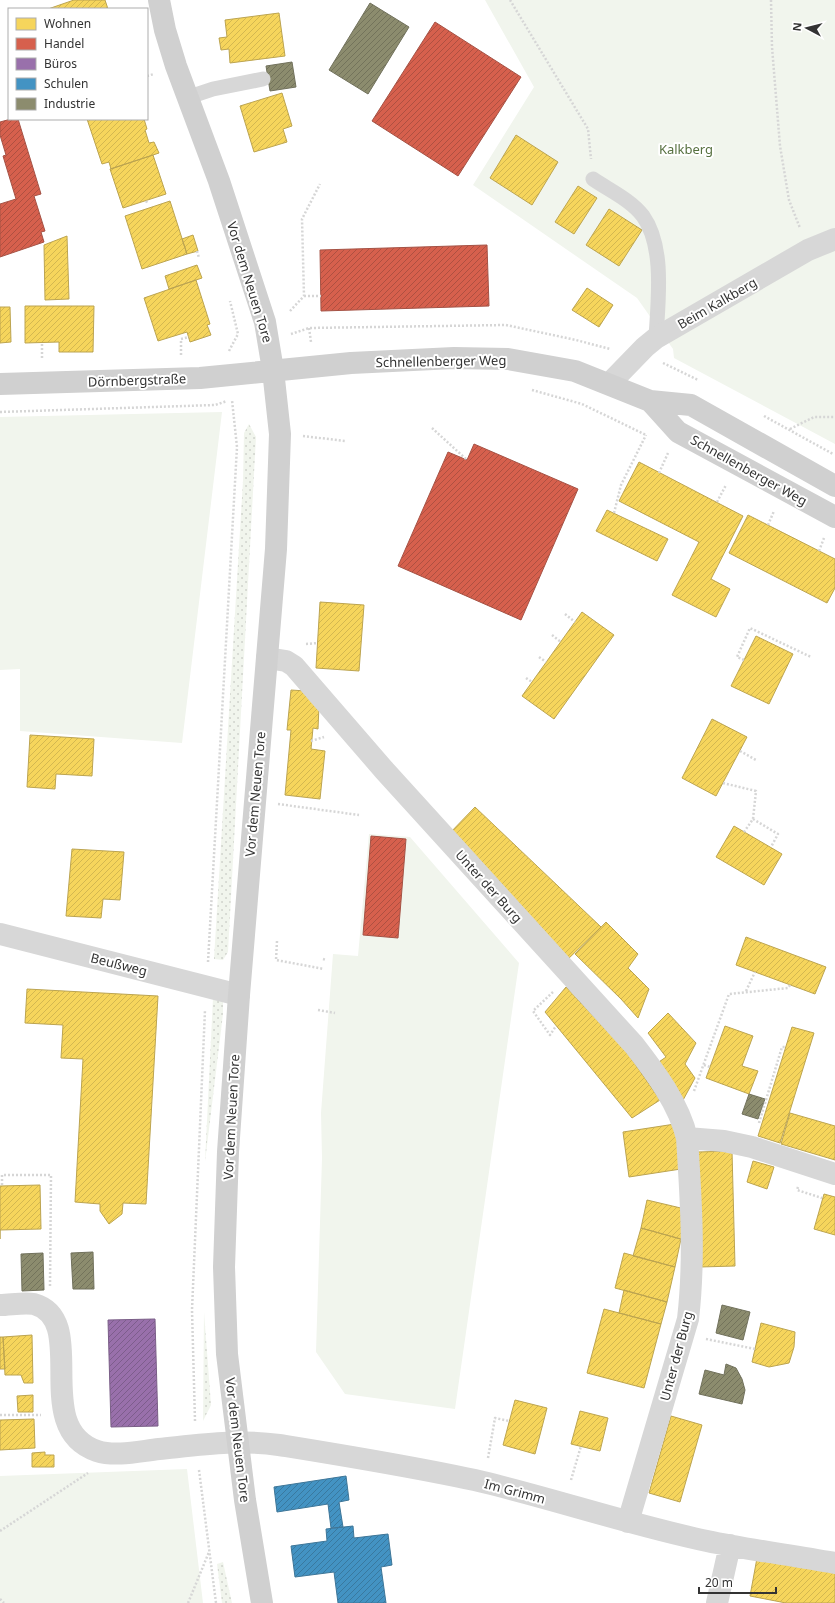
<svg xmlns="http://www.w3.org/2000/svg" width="835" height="1603" viewBox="0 0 835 1603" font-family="'Noto Sans',sans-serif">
	<defs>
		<pattern id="grass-dots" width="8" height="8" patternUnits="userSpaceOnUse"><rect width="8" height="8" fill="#f1f5ed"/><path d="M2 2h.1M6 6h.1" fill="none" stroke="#cfd2cc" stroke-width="1.8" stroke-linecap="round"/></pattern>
		<pattern id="homes-hatch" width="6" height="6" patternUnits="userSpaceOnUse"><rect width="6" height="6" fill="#f6d55c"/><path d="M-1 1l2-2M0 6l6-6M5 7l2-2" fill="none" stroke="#d3b750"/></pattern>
		<pattern id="shops-hatch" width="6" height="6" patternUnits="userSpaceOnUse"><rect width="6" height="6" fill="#d6604d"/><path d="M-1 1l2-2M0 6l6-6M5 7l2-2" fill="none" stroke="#ae5041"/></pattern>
		<pattern id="offices-hatch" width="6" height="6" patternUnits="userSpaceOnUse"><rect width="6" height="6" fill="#9970ab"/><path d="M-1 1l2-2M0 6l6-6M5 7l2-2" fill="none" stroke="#7d5d8c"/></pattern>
		<pattern id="schools-hatch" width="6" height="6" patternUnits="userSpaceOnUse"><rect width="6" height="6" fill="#4393c3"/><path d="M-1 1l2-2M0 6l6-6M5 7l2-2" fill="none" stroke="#39799f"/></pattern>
		<pattern id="industry-hatch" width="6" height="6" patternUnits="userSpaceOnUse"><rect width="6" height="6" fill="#8c8c6e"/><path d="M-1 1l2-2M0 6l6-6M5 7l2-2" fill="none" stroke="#73735b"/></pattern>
	</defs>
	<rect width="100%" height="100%" fill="#fff"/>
	<path fill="url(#grass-dots)" d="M249,424L256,437L228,952L223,960L214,959L243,481L244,433Z
		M213,998L223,1002V1014L205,1162Z
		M204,1312L211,1405L203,1421Z
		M223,1562L232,1603H222L217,1564Z"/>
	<path fill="#f1f5ed" d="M485,0H835V444L674,358L673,349L637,298L473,185L534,87Z
		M222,412L182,743L20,731V669L0,670V417Z
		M369,834L410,837L519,963L455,1409L345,1394L316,1352L322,1158L321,1113L333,954L358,956Z
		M187,1469L203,1603H0V1476Z"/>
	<path fill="url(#homes-hatch)" stroke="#bca450" d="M74,0H105L108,9H48Z
		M279,13L285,56L230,63L229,49L221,50L219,38L227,37L225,20Z
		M282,93L292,126L283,129L287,142L254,152L240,106Z
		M87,119H144L147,129L145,130L149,143L154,142L159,153L111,169L109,162L102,164Z
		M516,135L558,162L532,205L490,178Z
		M153,155L166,194L123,208L110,169Z
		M578,186L597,198L574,234L555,222Z
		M170,201L187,254L142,269L125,216Z
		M609,209L642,230L619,266L586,245Z
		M193,235L198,251L187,254L182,239Z
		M67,236L69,299L45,300L44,245Z
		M197,265L202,278L169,289L165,276Z
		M196,280L210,324L207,325L211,335L190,342L187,332L158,341L144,298Z
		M587,288L613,305L599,327L572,310Z
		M25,306H94L93,352H59V342L25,343Z
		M0,307H10L11,342L0,343Z
		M639,462L743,516L711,579L730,589L716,617L672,595L699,542L619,501Z
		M607,510L668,539L657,561L596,531Z
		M748,515L835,559V588L827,603L729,553Z
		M320,602L364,605L359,671L316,668Z
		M582,612L614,635L554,719L522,696Z
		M756,636L793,654L769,704L731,686Z
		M291,690L306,691L319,705L318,729L313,728L311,749L325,751L320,799L285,795L291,730H287Z
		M712,719L747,737L716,796L682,778Z
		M30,735L94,739L92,776L56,774L55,789L27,787Z
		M475,807L601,927L564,963L448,835Z
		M734,826L782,854L764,885L716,857Z
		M72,849L124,852L120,900L103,899L101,918L66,916Z
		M606,922L638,954L628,968L649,989L638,1018L621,999L575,954Z
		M746,937L826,967L815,994L736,965Z
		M566,987L626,1051L660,1100L632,1118L545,1012Z
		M27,989L158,996L146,1204L123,1203L122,1214L109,1224L100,1211V1204L75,1202L83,1059L61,1058L63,1025L25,1023Z
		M668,1013L696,1043L685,1064L695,1078L682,1102L656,1064L666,1057L648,1033Z
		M725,1026L753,1036L742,1066L758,1071L749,1094L706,1078Z
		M792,1027L814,1033L780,1143L758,1136Z
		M790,1113L835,1126V1160L781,1144Z
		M675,1124L681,1169L629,1177L623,1132Z
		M732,1151L735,1266L700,1267L697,1152Z
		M753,1161L774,1167L767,1189L747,1182Z
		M40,1185L41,1229L0,1230V1239V1186Z
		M824,1194L835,1197V1235L814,1229Z
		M647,1200L685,1209L684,1240L641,1228Z
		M641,1228L681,1239L675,1267L633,1256Z
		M624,1253L675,1267L667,1302L615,1288Z
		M624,1290L667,1302L661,1324L619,1313Z
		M604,1309L661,1324L644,1388L587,1373Z
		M761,1323L795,1332L794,1347L789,1363L769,1367L752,1362Z
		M32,1335L33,1383H24L21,1375H5L3,1337Z
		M0,1337H3L5,1369H0Z
		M33,1395V1412H18L17,1396Z
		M515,1400L547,1408L535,1454L503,1445Z
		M580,1411L608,1418L600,1451L571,1444Z
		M671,1416L702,1425L680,1502L649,1493Z
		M34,1419L35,1448L0,1450V1420Z
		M45,1452V1455H54V1467H32V1453Z
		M757,1558L835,1572V1603H786L750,1596Z"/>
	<path fill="url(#shops-hatch)" stroke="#a55245" d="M435,22L521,77L458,176L372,121Z
		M11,119H18L41,194L34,196L45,231L41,232L44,242L0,257V204L16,199L3,156L6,155L0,135V122Z
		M487,245L489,306L321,311L320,250Z
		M474,444L578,489L521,620L398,566L448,452L467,460Z
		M371,836L406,839L398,938L363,935Z"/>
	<path fill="url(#offices-hatch)" stroke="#7a5e87" d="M155,1319L158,1426L111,1427L108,1320Z"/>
	<path fill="url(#schools-hatch)" stroke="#3e7698" d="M346,1476L349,1500L339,1502L343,1527L331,1528L328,1504L277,1512L274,1487Z
		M353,1526L354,1538L388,1534L392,1565L381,1567L386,1603H338L334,1572L295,1577L291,1546L327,1541L326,1529Z"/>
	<path fill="url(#industry-hatch)" stroke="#71715c" d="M370,3L409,27L368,94L329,70Z
		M292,62L296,87L270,91L266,66Z
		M749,1094L765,1099L758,1119L742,1114Z
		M93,1252L94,1289H73L71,1253Z
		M43,1253L44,1290L22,1291L21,1254Z
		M722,1305L750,1312L743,1340L716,1333Z
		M726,1364L736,1368L742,1379L745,1390L742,1404L699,1394L705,1370L724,1375Z"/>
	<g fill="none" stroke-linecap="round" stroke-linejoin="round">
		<path stroke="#d6d6d6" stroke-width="2.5" stroke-dasharray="2 2" stroke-linecap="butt" d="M510,0L588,129L591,159
			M771,0L772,47L780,146L789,200L800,228
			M147,76L154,74
			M146,201L148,204
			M197,251L199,258
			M304,296H321
			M290,311L304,296L302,219L320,184
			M309,328L311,342
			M291,334L309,328L506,325L576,340L610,349
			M229,351L238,334L230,301
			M181,355V339L189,337
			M42,358V343
			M663,363L698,380
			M532,390L582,404L646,435
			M0,412L215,405L227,401
			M764,416L833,454
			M432,428L467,460
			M790,429L814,417H835
			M303,436L345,441
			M659,473L668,453
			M717,502L726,485
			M614,513L621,485L646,435
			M768,525L774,511
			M819,551L824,538
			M565,614L575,622
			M552,635L561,642
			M306,644L318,643
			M539,657L546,662
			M744,660L737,657L750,628L811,657
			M526,678L532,682
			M311,741L324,737
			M740,751L756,760
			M723,783L756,791L753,819L744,832
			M278,804L359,815
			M753,819L778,834L771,847
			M277,941L276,960L324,969
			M323,959L326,960
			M208,962L237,447L232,400
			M746,991L755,972
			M553,992L533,1011L550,1035L556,1026
			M318,1010L335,1013
			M704,1065L710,1067
			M694,1091L729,994L788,988L790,985
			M759,1123L782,1047H786
			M2,1185V1175H51L50,1286
			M798,1187L797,1190L822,1198
			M706,1339L755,1349
			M0,1415H41
			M195,1421L192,1310L205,1010
			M488,1458L495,1418L509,1421
			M199,1470L216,1603
			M571,1480L581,1446
			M0,1531L88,1473
			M0,1599L4,1603
			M188,1603L209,1552"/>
		<path stroke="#d7d7d7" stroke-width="15" d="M189,97L213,89L263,79
			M593,179C609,190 631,200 643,216C665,247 658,301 656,338"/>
		<path stroke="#d7d7d7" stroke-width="22" d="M610,383L645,347L656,338L808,250L835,239
			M267,658L286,661L294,666L384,770L634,1045C655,1072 679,1104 687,1138C691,1199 695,1259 688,1319L628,1522
			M0,934L239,995
			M687,1138L724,1141L752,1147L835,1174
			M0,1305C10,1305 24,1302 34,1304C91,1320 29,1428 97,1451C116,1457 140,1451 159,1449C199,1445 239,1439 279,1445C347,1456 416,1467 483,1482C558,1500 631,1525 707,1541C749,1550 792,1555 835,1563
			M717,1603L730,1545"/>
		<path stroke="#d0d0d0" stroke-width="22" d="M159,0L165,30L176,66L219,181L265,322L273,370L280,434L276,549L239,995L228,1152L224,1267L227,1354L245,1500L262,1603
			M0,384L200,378L351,363L454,358L508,359L575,371L650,401L691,405L835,486
			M650,401L678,432L835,517"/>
	</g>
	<g text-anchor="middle" stroke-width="4" stroke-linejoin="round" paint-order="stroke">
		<g font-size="13" fill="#56703f" stroke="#fff">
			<text x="686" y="154">Kalkberg</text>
		</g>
		<g font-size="13" fill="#333" stroke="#fff">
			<text transform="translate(250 282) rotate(73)" y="5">Vor dem Neuen Tore</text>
			<text transform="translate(717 303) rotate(-30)" y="5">Beim Kalkberg</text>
			<text transform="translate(441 361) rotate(-1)" y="5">Schnellenberger Weg</text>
			<text transform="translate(137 380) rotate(-2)" y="5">Dörnbergstraße</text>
			<text transform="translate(749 470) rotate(29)" y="5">Schnellenberger Weg</text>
			<text transform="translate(255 794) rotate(-85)" y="5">Vor dem Neuen Tore</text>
			<text transform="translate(489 886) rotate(48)" y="5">Unter der Burg</text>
			<text transform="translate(119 964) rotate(14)" y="5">Beußweg</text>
			<text transform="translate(231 1117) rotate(-87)" y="5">Vor dem Neuen Tore</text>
			<text transform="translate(676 1356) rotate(-75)" y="5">Unter der Burg</text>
			<text transform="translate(238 1440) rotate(83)" y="5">Vor dem Neuen Tore</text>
			<text transform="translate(515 1491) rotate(15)" y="5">Im Grimm</text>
		</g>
	</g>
	<rect x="8" y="8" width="140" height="112" fill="#ffffff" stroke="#adadad"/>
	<rect x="16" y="18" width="20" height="12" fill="#f6d55c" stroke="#adadad"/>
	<text x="44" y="28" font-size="12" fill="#333333">Wohnen</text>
	<rect x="16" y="38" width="20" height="12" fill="#d6604d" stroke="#adadad"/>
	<text x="44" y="48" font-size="12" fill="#333333">Handel</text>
	<rect x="16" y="58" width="20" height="12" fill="#9970ab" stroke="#adadad"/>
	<text x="44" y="68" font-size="12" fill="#333333">Büros</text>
	<rect x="16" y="78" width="20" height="12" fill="#4393c3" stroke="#adadad"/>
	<text x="44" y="88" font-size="12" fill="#333333">Schulen</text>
	<rect x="16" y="98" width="20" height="12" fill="#8c8c6e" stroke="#adadad"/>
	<text x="44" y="108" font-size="12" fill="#333333">Industrie</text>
	<g transform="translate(807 28) rotate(277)" stroke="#ffffff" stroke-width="3" paint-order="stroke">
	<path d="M0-3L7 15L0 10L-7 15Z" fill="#333333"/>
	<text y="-6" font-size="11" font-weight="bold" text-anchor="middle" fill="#333333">N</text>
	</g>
	<path d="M699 1587v6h77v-6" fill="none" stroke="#333333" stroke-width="2"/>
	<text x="705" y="1587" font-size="12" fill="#333333" stroke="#ffffff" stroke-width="3" paint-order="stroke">20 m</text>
</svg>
